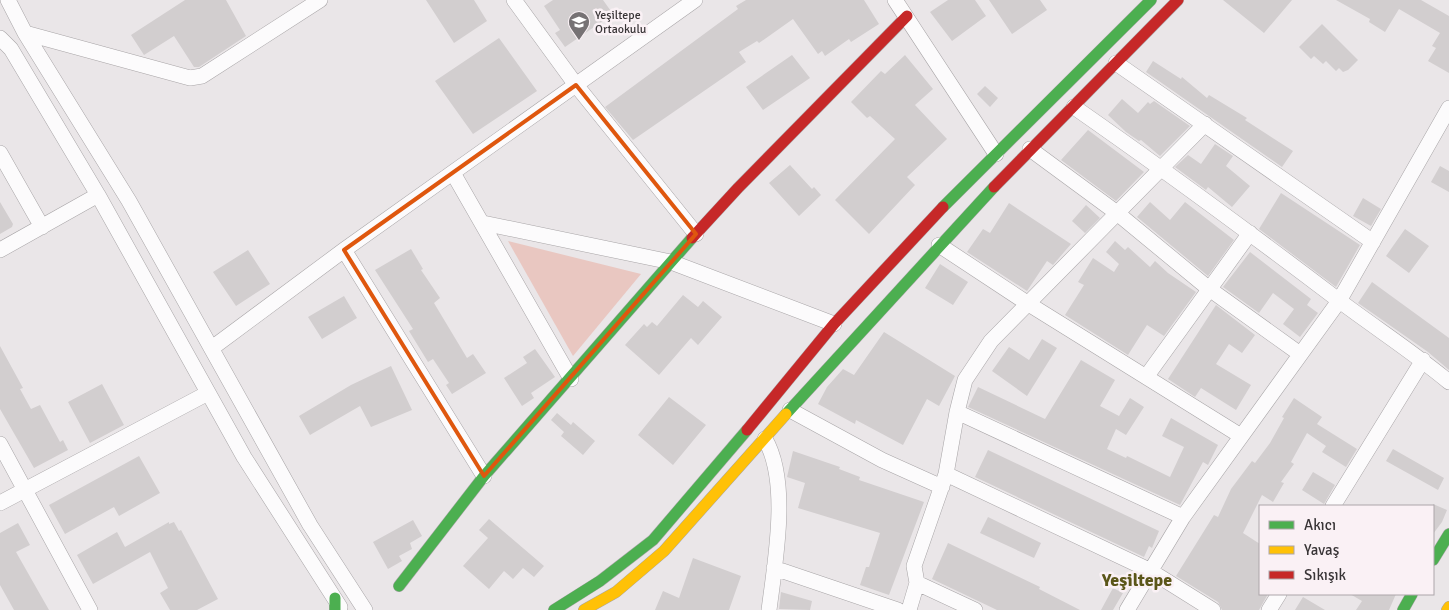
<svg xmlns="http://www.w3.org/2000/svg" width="1449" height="610" viewBox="0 0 1449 610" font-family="Signika,sans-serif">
	<rect width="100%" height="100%" fill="#eae6e8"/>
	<path fill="#e9c7c1" d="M508,241L641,274L573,356Z"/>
	<path fill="#d2cecf" d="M185,0H226L246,36L199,67H194L174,36L144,55L131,35Z
		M426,0H474L487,21L454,43Z
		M553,0H603L613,14L565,47L555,33L560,30L544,6Z
		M746,0H864L879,24L851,42L849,39L825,56L822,51L818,54L793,19L759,43L757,41L739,52L746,62L633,140L605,107L738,9L736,6Z
		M948,0H975L986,16L952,41L930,12Z
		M989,0H1040L1047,10L1012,34Z
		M1223,0H1292L1264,33Z
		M1336,0H1421L1449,16V73L1428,61L1436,48L1432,46L1440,33L1399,9L1385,32L1369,22L1370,19Z
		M1322,24L1358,60L1348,70L1343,72L1339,68L1336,71L1326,61L1323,64L1314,56L1311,59L1299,47Z
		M499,38L537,91L473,134L435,81Z
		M792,55L810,78L763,110L746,87Z
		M905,55L933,89L915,105L947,139L907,177L915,185L869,234L835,200L895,139L870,116L867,118L851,102L881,71L885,74Z
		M1153,61L1181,79L1182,77L1207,98L1209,95L1247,118L1245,120L1293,151L1282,167L1146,72Z
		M985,86L998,98L990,107L977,94Z
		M1122,99L1138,113L1148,102L1150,104L1154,101L1190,126L1160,156L1141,140L1139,141L1126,132L1108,115Z
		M1088,130L1144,172L1116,201L1061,160Z
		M1215,144L1233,156L1226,166L1250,186L1232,207L1208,187L1206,190L1175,167L1188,155L1201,164Z
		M790,165L812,189L814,187L821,195L799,216L769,183Z
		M1440,166L1449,171V192L1431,182Z
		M1281,193L1360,245L1336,287L1259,229Z
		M1363,198L1381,209L1371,226L1353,216Z
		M0,202L13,224L12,227L0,234Z
		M1150,202L1170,220L1185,202L1234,240L1208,276L1137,217Z
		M1009,203L1071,244L1053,265L1047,261L1027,291L967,252L983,229L990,233Z
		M1086,205L1100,218L1085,233L1072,221Z
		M1405,229L1429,246L1409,273L1386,256Z
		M1115,241L1125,250L1128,247L1150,267L1155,261L1168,273L1196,292L1164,336L1147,325L1128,355L1065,315L1084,285L1078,282L1093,258L1114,272L1119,264L1106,252Z
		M411,249L423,269L421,270L440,298L434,303L467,358L473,354L486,373L452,394L446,385L449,383L433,359L428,362L409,331L413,329L375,270Z
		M248,250L270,284L236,306L213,272Z
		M1250,252L1311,299L1307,305L1318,313L1300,337L1283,324L1294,309L1273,293L1259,313L1223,287Z
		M940,264L968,282L953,305L925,288Z
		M1372,282L1449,338V370L1428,352L1358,303Z
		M683,295L698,307L703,301L722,317L698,345L691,338L659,375L625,345L644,324L647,327L652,322L657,326Z
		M344,296L357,318L322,339L308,317Z
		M1216,305L1255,335L1242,353L1229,344L1216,364L1251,385L1236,410L1201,388L1195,397L1168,379Z
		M884,332L955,376L939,406L927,399L903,445L856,420L855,424L818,404L827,387L843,369L854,375Z
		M1042,339L1057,348L1027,396L992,371L1009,347L1029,360Z
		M0,346L23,388L20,389L31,409L40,405L60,442L63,440L68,450L34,468L0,409Z
		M535,349L555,377L531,393L534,398L522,406L504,378L527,363L523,357Z
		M1081,360L1115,380L1100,406L1119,416L1130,398L1144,407L1126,435L1116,429L1107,449L1126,458L1127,456L1170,477L1184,447L1162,436L1171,418L1218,445L1208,465L1203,462L1180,505L968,407L978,387L1045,419Z
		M391,366L412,410L371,427L360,406L310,435L299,416L351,385Z
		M102,384L124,425L90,443L68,402Z
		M669,397L706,425L673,465L638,435Z
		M1294,398L1322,417L1317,424L1357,449L1346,467L1322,452L1326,446L1307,433L1291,462L1294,464L1281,482L1284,483L1273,502L1262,495L1243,533L1260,544V594H1268L1259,610H1222L1218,602L1176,576L1214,515L1218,517L1231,489L1252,461L1255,463L1270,443L1284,418L1282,417Z
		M557,413L571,425L573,422L595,441L583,455L561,436L564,432L551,420Z
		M1393,449L1444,478L1438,490L1386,461Z
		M988,450L1159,531L1152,548L1149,546L1144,557L975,477Z
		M793,451L840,467L839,469L860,477L859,480L924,502L889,595L860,585L866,567H869L880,533L798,508L805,483L787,477Z
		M139,456L160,493L119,516L114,507L65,534L49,505Z
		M1313,472L1335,485L1324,504L1302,490Z
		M1433,504L1447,510L1442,522L1433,534Z
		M988,517L1041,543L1034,558L980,533Z
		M489,519L544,566L534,577L523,568L513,579L504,571L489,589L463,566L488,538L479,530Z
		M413,520L422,536L410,543L412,549L399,556L402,561L388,569L373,542Z
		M169,522V524L174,522L179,531L181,530L218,599L197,610H170L160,593L168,588L150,552L93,584L77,555L117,532L125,547Z
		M18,523L30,545L16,552L49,610H14L0,585V533Z
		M948,543L1040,587L1039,589L1080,610H997L932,579Z
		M693,558L741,576L729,610H655L663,591L679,598Z
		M1113,588L1123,593L1113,610H1101Z
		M781,592L812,601L810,610L779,609Z
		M1350,594H1396L1389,610H1356L1362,601Z
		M1303,597L1325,610H1295Z"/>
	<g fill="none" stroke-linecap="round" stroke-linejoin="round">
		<g stroke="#a8a5a7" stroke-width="16">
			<path id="street" d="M8,0L25,33L129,201L310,525L365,610
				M514,0L576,85L696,234
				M895,0L996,154
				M25,33L190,78L202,76L320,0
				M0,38L11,49L98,195L244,457L340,607
				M1116,63L1373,242
				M1074,107C1163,169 1250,233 1337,299C1374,327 1413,352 1449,382
				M1030,149L1117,213L1208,288L1300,354
				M0,153L42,227
				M453,173L571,379
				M483,223L671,262L834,324
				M939,245L1027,303L1241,436
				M0,250L98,195
				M344,250L484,476
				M212,348L344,250L695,0
				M1146,377L1250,233
				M790,410L882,460L942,487
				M957,412L1183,517
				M765,439C790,482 775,562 769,610
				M0,444L90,610
				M946,474L1149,570L1213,610
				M0,503L208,393
				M1333,506L1423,360
				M774,568L898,610
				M917,583L975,610
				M909,610L917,583L914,566L946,474L957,412L965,380L991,341L1205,124
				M1127,610L1183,517L1339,301L1449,108
				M1269,610L1279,594"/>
		</g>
		<g stroke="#a8a5a7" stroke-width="12">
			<path id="fast" d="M943,207L1151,0
				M786,414L994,187
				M1433,560L1449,534
				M399,586L484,476L692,238
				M335,598V610
				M554,610L600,581L653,540L747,430
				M1403,610L1412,594"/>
		</g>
		<g stroke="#a8a5a7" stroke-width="12">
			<path id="slow" d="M584,610L616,592L664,551L786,414
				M1447,610L1449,607"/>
		</g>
		<g stroke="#a8a5a7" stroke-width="12">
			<path id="jam" d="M994,187L1178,0
				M692,238L738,188L907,16
				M747,430L834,324L943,207"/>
		</g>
		<use href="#street" stroke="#fcfbfc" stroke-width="15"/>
		<use href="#fast" stroke="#4caf50" stroke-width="11"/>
		<use href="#slow" stroke="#ffc107" stroke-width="11"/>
		<use href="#jam" stroke="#c62828" stroke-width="11"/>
	</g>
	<path fill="none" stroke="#df570e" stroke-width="4" stroke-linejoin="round" d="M576,85L696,234L484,476L344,250Z"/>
	<defs>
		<g id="school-pin" transform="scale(1.125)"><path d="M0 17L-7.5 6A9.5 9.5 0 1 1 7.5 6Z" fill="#767274" stroke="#faf1f5"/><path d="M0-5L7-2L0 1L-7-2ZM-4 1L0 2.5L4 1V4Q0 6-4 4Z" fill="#fff"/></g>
	</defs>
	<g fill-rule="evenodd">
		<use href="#school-pin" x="579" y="22"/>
	</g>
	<g text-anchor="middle" stroke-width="5" stroke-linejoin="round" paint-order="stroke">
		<g font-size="12" fill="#383436" stroke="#faf1f5" text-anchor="start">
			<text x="595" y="19">Yeşiltepe<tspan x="595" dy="14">Ortaokulu</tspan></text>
		</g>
		<g font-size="18" font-weight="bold" fill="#5b5619" stroke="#faf1f5">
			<text x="1137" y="586">Yeşiltepe</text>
		</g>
	</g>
	<rect x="1259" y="505" width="175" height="90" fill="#faf1f5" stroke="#aca5a9"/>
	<rect x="1269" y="521" width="25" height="8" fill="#4caf50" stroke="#aca5a9"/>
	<text x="1304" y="530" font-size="15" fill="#383436">Akıcı</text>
	<rect x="1269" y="546" width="25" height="8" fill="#ffc107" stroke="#aca5a9"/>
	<text x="1304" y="555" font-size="15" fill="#383436">Yavaş</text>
	<rect x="1269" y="571" width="25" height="8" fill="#c62828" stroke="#aca5a9"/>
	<text x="1304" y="580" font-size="15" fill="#383436">Sıkışık</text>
</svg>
